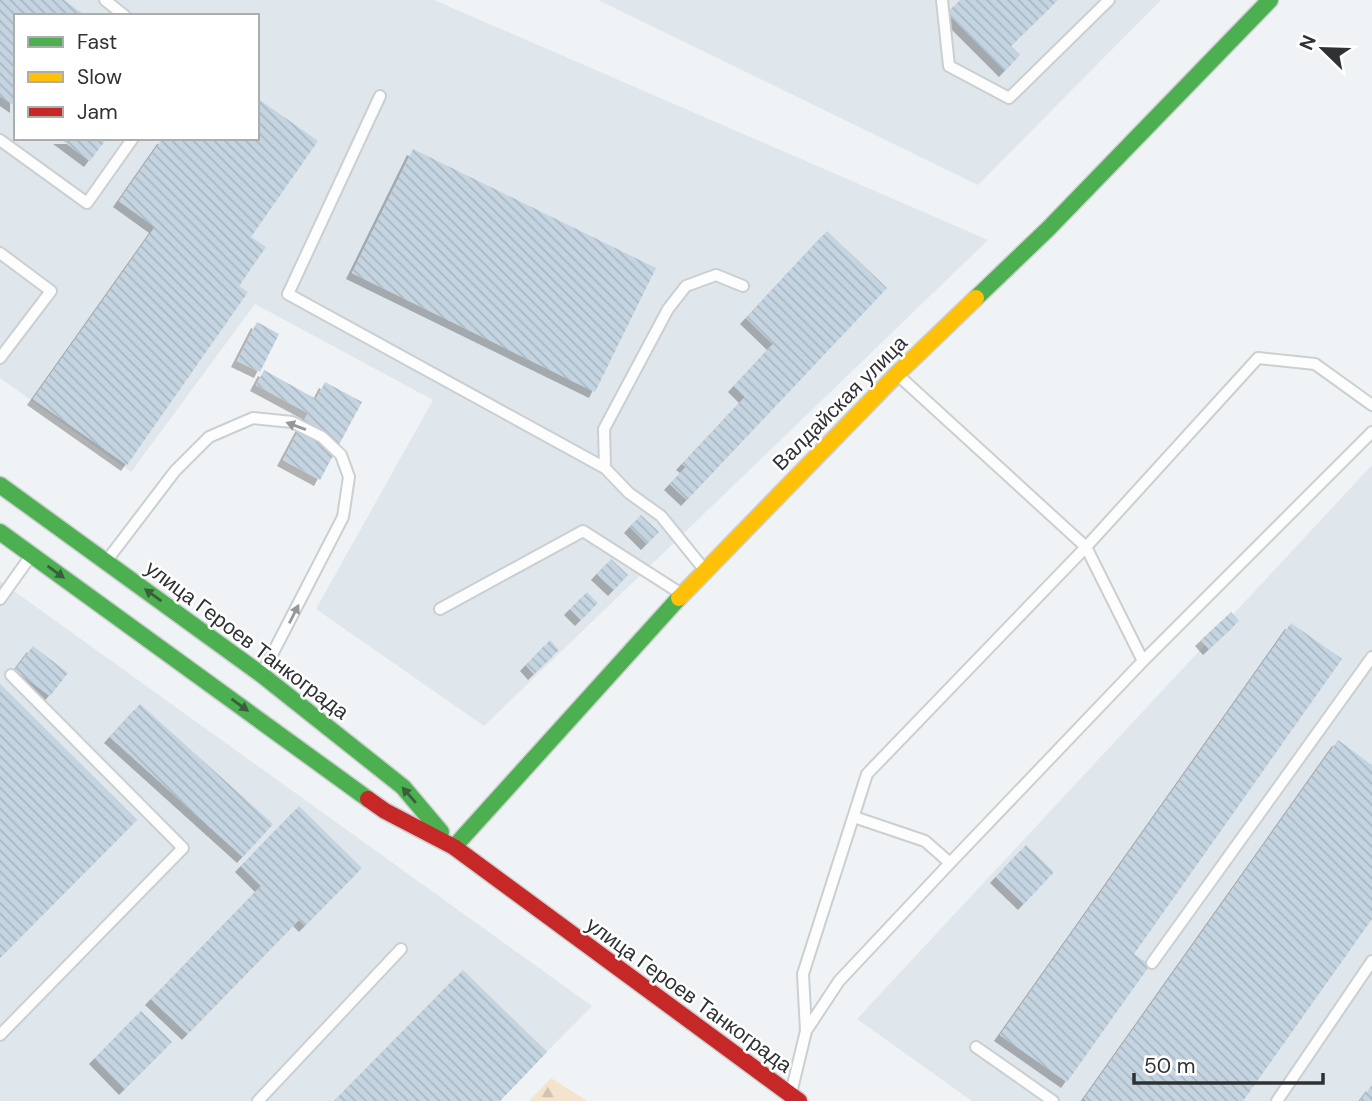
<svg xmlns="http://www.w3.org/2000/svg" width="1372" height="1101" viewBox="0 0 1372 1101" font-family="'DM Sans',sans-serif">
	<defs>
		<pattern id="forest-firs" width="22" height="20" patternUnits="userSpaceOnUse" patternTransform="scale(1.75)"><rect width="22" height="20" fill="#f4e4cd"/><path d="M5 1l3.5 6h-7zM16 11l3.5 6h-7z" fill="#d2c4b0"/></pattern>
		<pattern id="building-back-hatch" width="6" height="6" patternUnits="userSpaceOnUse" patternTransform="scale(1.75)"><rect width="6" height="6" fill="#c4d5e1"/><path d="M-1 5l2 2M0 0l6 6M5-1l2 2" fill="none" stroke="#a9b7c2"/></pattern>
		<filter id="shadow"><feDropShadow dx="-6" dy="6" stdDeviation="0" flood-color="#0004"/></filter>
	</defs>
	<rect width="100%" height="100%" fill="#f0f3f5"/>
	<path fill="#dfe6ec" fill-rule="evenodd" d="M0,0H434L988,240L484,726L316,609L433,400L255,304L131,472L0,378ZM16,16H257V138H16Z
		M598,0H1161L978,185Z
		M1372,465V1101H972L857,1019Z
		M0,581L592,1006L498,1101H0Z"/>
	<path fill="url(#forest-firs)" d="M551,1078L587,1101H529Z"/>
	<path fill="url(#building-back-hatch)" filter="url(#shadow)" d="M0,0H64L86,16H16V107L0,96Z
		M960,0H1058L1011,46L1020,55L1005,71L947,13Z
		M257,98L318,141L251,237L266,247L239,286L248,292L127,465L33,399L155,227L119,201L163,138H257Z
		M59,138H107L90,161Z
		M413,149L656,268L595,392L352,273Z
		M827,231L887,288L687,500L670,484L686,467L682,464L745,397L734,386L773,344L746,318Z
		M257,322L279,334L260,372L237,361Z
		M264,370L316,399L325,382L362,402L320,480L283,460L308,413L256,385Z
		M641,515L659,532L647,544L630,527Z
		M611,559L628,575L614,590L597,574Z
		M587,592L598,603L581,620L570,609Z
		M1231,612L1239,621L1209,649L1201,640Z
		M1291,623L1342,659L1134,954L1150,965L1067,1082L1000,1035Z
		M550,640L559,650L534,674L526,665Z
		M33,646L68,673L50,696L15,670Z
		M0,684L137,820L0,958Z
		M140,704L273,824L243,857L110,737Z
		M1338,740L1372,765V919L1243,1101H1087L1084,1099Z
		M299,806L362,868L305,926L299,920L188,1034L151,999L261,886L241,866Z
		M1026,845L1054,872L1024,904L996,877Z
		M463,970L547,1052L500,1101H334Z
		M141,1011L172,1042L125,1089L95,1058Z
		M1372,1085V1101H1360Z"/>
	<g fill="none" stroke-linecap="round" stroke-linejoin="round">
		<g stroke="#cccfd0" stroke-width="14">
			<path id="lane" d="M105,0L125,16
				M942,0L949,66L1009,98L1109,0
				M380,96L288,294L605,468
				M0,140L87,203L133,138
				M0,253L51,291L0,358
				M899,376L1086,547L1143,661
				M108,559L175,471L209,437L253,418L292,422L322,437L341,455L349,477L343,517L263,672
				M703,568L661,516L629,493L605,468L604,429L668,309L686,286L716,275L743,286
				M0,599L30,557
				M440,609L583,531L680,593
				M854,817L925,841L950,863
				M1152,963L1372,657
				M806,1031L839,981L950,863L1143,661L1372,432
				M0,1035L183,848L11,675
				M976,1047L1053,1101
				M792,1089L806,1031L803,974L867,774L1086,547L1258,358L1315,364L1372,405
				M258,1101L401,949
				M1277,1101L1372,961"/>
		</g>
		<g stroke="#cccfd0" stroke-width="19">
			<path id="fast" d="M976,298L1048,229L1270,0
				M0,485L262,675L403,787L441,832
				M0,532L368,799
				M454,847L679,598"/>
		</g>
		<g stroke="#cccfd0" stroke-width="19">
			<path id="slow" d="M679,598L897,374L976,298"/>
		</g>
		<g stroke="#cccfd0" stroke-width="19">
			<path id="jam" d="M368,799L385,811L454,847L799,1101"/>
		</g>
		<use href="#lane" stroke="#fdfdfe" stroke-width="10"/>
		<use href="#fast" stroke="#4caf50" stroke-width="16"/>
		<use href="#slow" stroke="#ffc107" stroke-width="16"/>
		<use href="#jam" stroke="#c62828" stroke-width="16"/>
	</g>
	<defs><path id="oneway-solid" d="M-6-.8H1V-3.2L6.5 0L1 3.2V.8H-6Z" transform="scale(1.75)"/></defs>
	<g fill="#969798">
		<use href="#oneway-solid" transform="translate(296 426) rotate(-160)"/>
		<use href="#oneway-solid" transform="translate(294 614) rotate(-63)"/>
	</g>
	<g fill="#395d3d">
		<use href="#oneway-solid" transform="translate(56 572) rotate(36)"/>
		<use href="#oneway-solid" transform="translate(153 595) rotate(-144)"/>
		<use href="#oneway-solid" transform="translate(240 705) rotate(36)"/>
		<use href="#oneway-solid" transform="translate(409 795) rotate(-131)"/>
	</g>
	<g text-anchor="middle" stroke-width="5" stroke-linejoin="round" paint-order="stroke">
		<g font-size="21" fill="#2f3133" stroke="#fff">
			<text transform="translate(840 403) rotate(-45)" y="7">Валдайская улица</text>
			<text transform="translate(247 640) rotate(37)" y="7">улица Героев Танкограда</text>
			<text transform="translate(689 995) rotate(36)" y="7">улица Героев Танкограда</text>
		</g>
	</g>
	<rect x="14" y="14" width="245" height="126" fill="#ffffff" stroke="#acadad" stroke-width="2"/>
	<rect x="28" y="37" width="35" height="10" fill="#4caf50" stroke="#acadad" stroke-width="2"/>
	<text x="77" y="49" font-size="21" fill="#2f3133">Fast</text>
	<rect x="28" y="72" width="35" height="10" fill="#ffc107" stroke="#acadad" stroke-width="2"/>
	<text x="77" y="84" font-size="21" fill="#2f3133">Slow</text>
	<rect x="28" y="107" width="35" height="10" fill="#c62828" stroke="#acadad" stroke-width="2"/>
	<text x="77" y="119" font-size="21" fill="#2f3133">Jam</text>
	<g transform="translate(1323 49) rotate(293)" stroke="#ffffff" stroke-width="5" paint-order="stroke">
	<path d="M0-5L12 26L0 18L-12 26Z" fill="#2f3133"/>
	<text y="-10" font-size="19" font-weight="bold" text-anchor="middle" fill="#2f3133">N</text>
	</g>
	<path d="M1134 1073v10h189v-10" fill="none" stroke="#2f3133" stroke-width="3.5"/>
	<text x="1144" y="1073" font-size="21" fill="#2f3133" stroke="#ffffff" stroke-width="5" paint-order="stroke">50 m</text>
</svg>
